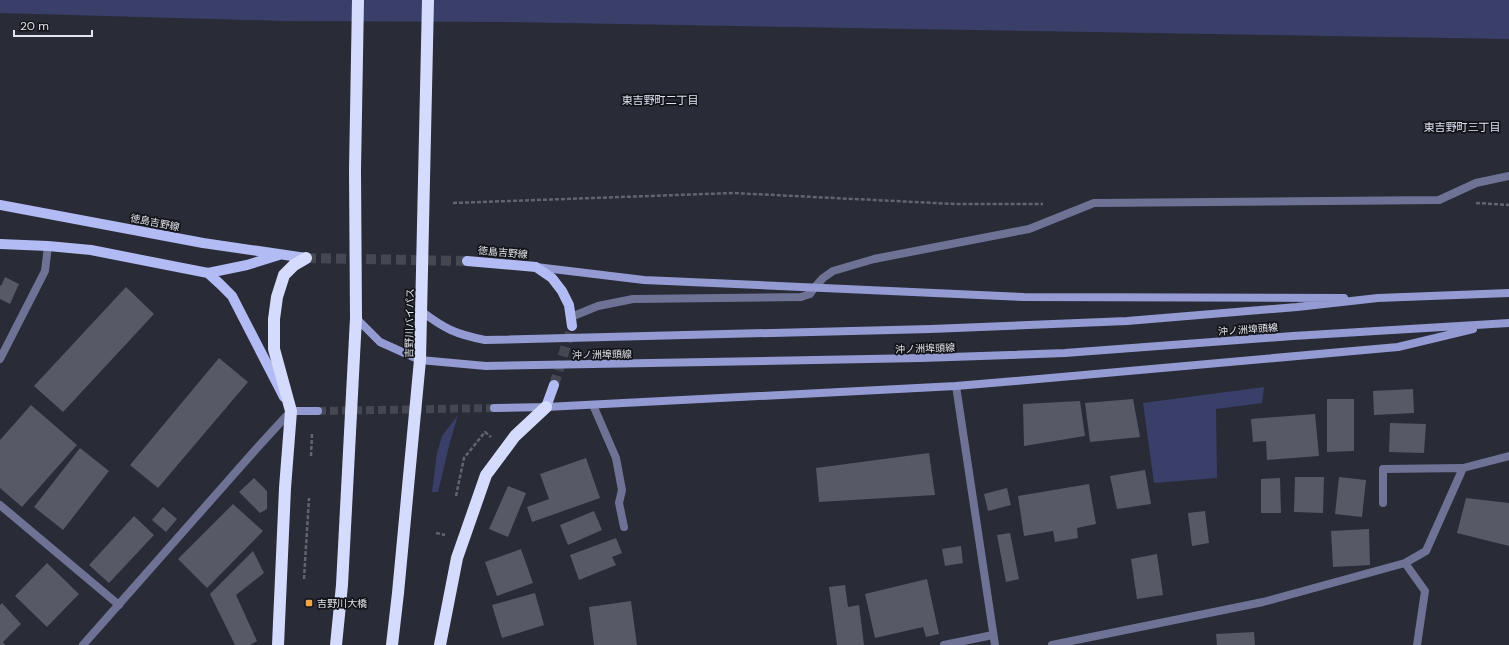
<svg xmlns="http://www.w3.org/2000/svg" width="1509" height="645" viewBox="0 0 1509 645" font-family="'DM Sans','Noto Sans JP',sans-serif">
	<rect width="100%" height="100%" fill="#292b37"/>
	<path fill="#3a3f6a" d="M0,0H1509V39L503,22L286,21L0,13Z
		M1264,387L1262,403L1216,409L1217,478L1154,483L1143,403Z
		M458,415L450,442L438,492H432L437,453L442,436Z"/>
	<path fill="#575967" d="M5,277L19,284L10,304L0,299V285L1,286Z
		M126,287L154,314L63,412L34,386Z
		M219,358L248,382L158,488L130,465Z
		M1413,389L1414,413L1374,415L1373,391Z
		M1133,399L1140,437L1090,442L1085,403Z
		M1327,399H1354V451L1327,452Z
		M1080,401L1085,436L1024,446L1023,404Z
		M31,405L77,445L22,507L0,488V440Z
		M1315,414L1319,456L1267,460L1266,441L1253,442L1251,419Z
		M1390,423L1426,424L1424,453L1389,452Z
		M80,448L109,471L63,530L34,507Z
		M929,453L935,495L819,502L816,468Z
		M586,458L600,498L532,522L527,507L549,499L540,474Z
		M1145,470L1151,504L1117,509L1110,476Z
		M1295,477H1324L1323,513L1294,512Z
		M1339,477L1366,480L1362,517L1335,514Z
		M254,478L267,491V509L260,513L239,492Z
		M1280,478L1281,513H1261V479Z
		M1089,484L1096,524L1077,528L1078,538L1055,542L1053,531L1024,536L1018,496Z
		M508,486L526,493L508,537L489,529Z
		M1007,488L1011,505L988,511L984,494Z
		M1466,498L1509,503V546L1457,533Z
		M233,504L263,531L207,588L178,559Z
		M163,507L177,519L166,532L152,520Z
		M594,511L602,530L568,545L560,525Z
		M1205,511L1209,543L1192,546L1188,513Z
		M134,516L154,535L109,583L89,565Z
		M1369,529L1370,565L1333,567L1331,531Z
		M1010,533L1019,579L1006,582L997,535Z
		M616,538L622,553L612,557L616,565L579,580L570,555Z
		M961,546L963,563L945,566L942,549Z
		M521,549L533,583L497,596L485,562Z
		M253,551L264,573L236,595L257,641L250,645H235L210,594Z
		M1157,554L1163,595L1137,599L1131,559Z
		M47,563L79,594L47,627L15,596Z
		M927,579L939,634L926,637L923,627L875,638L865,594Z
		M845,585L848,607L859,605L864,645H837L829,587Z
		M535,593L544,625L502,638L492,605Z
		M631,601L637,645H594L589,607Z
		M2,603L21,624L3,642L5,645H0V605Z
		M1254,632L1255,645H1217L1216,634Z"/>
	<g fill="none" stroke-linecap="round" stroke-linejoin="round">
		<path stroke="#454752" stroke-width="8" stroke-dasharray="8 4" stroke-linecap="butt" d="M318,411L494,408"/>
		<path stroke="#454752" stroke-width="10" stroke-dasharray="10 5" stroke-linecap="butt" d="M306,258L467,261
			M554,385L572,326"/>
		<path stroke="#62646f" stroke-width="2.5" stroke-dasharray="4 2" stroke-linecap="butt" d="M453,203L733,193L955,204H1043
			M1476,203L1509,205
			M311,456L312,434
			M456,496L464,458L485,432L491,437
			M436,533L445,535
			M304,579L309,498"/>
		<path stroke="#6e7395" stroke-width="8" d="M815,287L823,278L833,271L874,259L1029,229L1094,203L1439,200L1476,183L1509,176
			M593,405L616,458L622,490L619,503L624,527
			M0,505L119,605"/>
		<path stroke="#6e7395" stroke-width="8" d="M571,317L598,306L633,299L801,297L810,294L815,287
			M0,359L45,271L48,246
			M956,386L995,645
			M1383,503V469L1463,468
			M1405,563L1425,591L1417,645
			M83,645L257,448L291,411
			M944,645L993,635
			M1052,645L1263,602L1405,563L1426,551L1463,468L1509,456"/>
		<path stroke="#939bd2" stroke-width="8" d="M536,267L644,280L1024,297L1344,298
			M421,311C445,329 455,334 485,340L931,329L1127,321L1297,307L1378,298L1509,293
			M356,318L380,342L420,360L486,366L921,358L1065,353L1293,336L1509,323
			M494,408L546,407L956,386L1015,381L1398,347L1473,329
			M291,411H318"/>
		<path stroke="#b2bbf4" stroke-width="10" d="M0,205L203,243L306,258
			M0,244L48,246L91,250L208,273L247,265L279,255
			M467,261L536,267L552,278L562,291L569,305L572,326
			M208,273L220,284L232,296L284,397
			M546,407L554,385"/>
		<path stroke="#d5dbfd" stroke-width="12" d="M278,645L285,488L291,411L274,349V319L277,297L284,275L294,265L306,258
			M336,645L342,585L356,318L355,170L358,0
			M392,645L398,593L420,360L428,0
			M440,645L457,558L486,475L515,436L546,407"/>
	</g>
	<rect fill="#f4a443" stroke="#131419" stroke-width="1.5" x="305" y="599" width="8" height="8" rx="2"/>
	<g text-anchor="middle" stroke-width="3.5" stroke-linejoin="round" paint-order="stroke">
		<g font-size="10" fill="#e2e3eb" stroke="#131419">
			<text transform="translate(155 222) rotate(11)" y="4">徳島吉野線</text>
			<text transform="translate(503 252) rotate(5)" y="4">徳島吉野線</text>
			<text transform="translate(409 323) rotate(-89)" y="4">吉野川バイパス</text>
			<text transform="translate(1248 329) rotate(-4)" y="4">沖ノ洲埠頭線</text>
			<text transform="translate(925 348) rotate(-2)" y="4">沖ノ洲埠頭線</text>
			<text transform="translate(602 354) rotate(-1)" y="4">沖ノ洲埠頭線</text>
		</g>
		<g font-size="10" fill="#e2e3eb" stroke="#131419" text-anchor="start">
			<text x="317" y="607">吉野川大橋</text>
		</g>
		<g font-size="11" fill="#dee1f1" stroke="#131419">
			<text x="660" y="104">東吉野町二丁目</text>
			<text x="1462" y="131">東吉野町三丁目</text>
		</g>
	</g>
	<path d="M14 30v6h78v-6" fill="none" stroke="#e2e3eb" stroke-width="2"/>
	<text x="20" y="30" font-size="12" fill="#e2e3eb" stroke="#131419" stroke-width="3" paint-order="stroke">20 m</text>
</svg>
